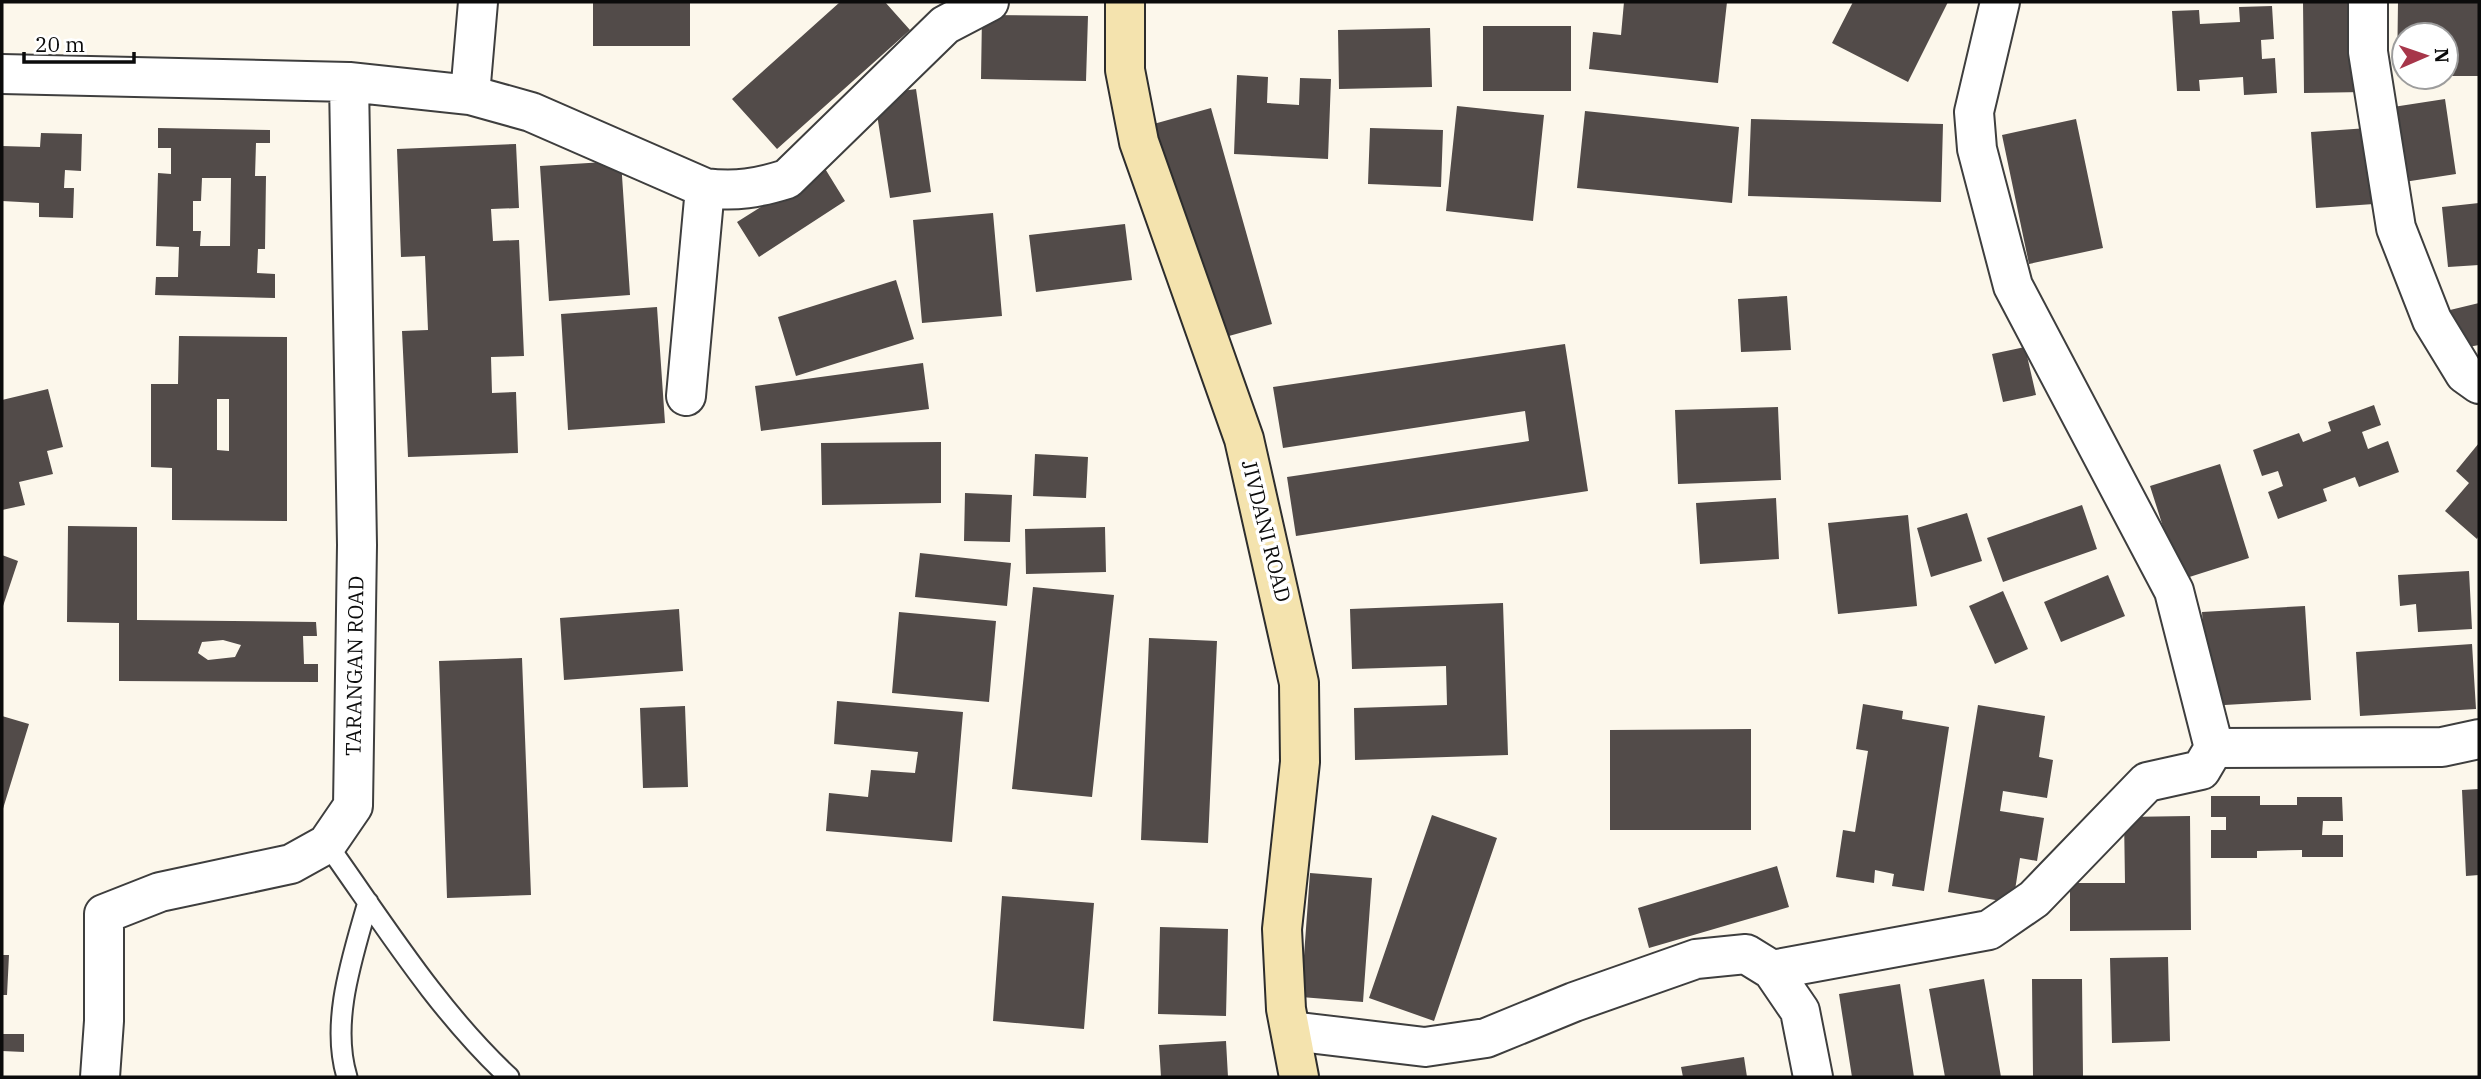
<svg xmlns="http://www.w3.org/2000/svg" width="2481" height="1079" viewBox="0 0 2481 1079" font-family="'IBM Plex Serif',serif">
	<rect width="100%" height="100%" fill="#fcf7eb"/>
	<path fill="#524b49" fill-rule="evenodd" d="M593,2H690V46H593Z
		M840,2H885L910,30L777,149L732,99Z
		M1624,2H1727L1718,83L1589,69L1593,32L1621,35Z
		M1853,2H1948L1908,82L1832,43Z
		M2303,2H2363L2364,92L2304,93Z
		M2398,2H2479V76H2446V35H2404V75H2397Z
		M2272,6L2274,39L2261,40L2262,59L2275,58L2277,93L2244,95L2243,77L2199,80L2200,91H2177L2172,11L2199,10L2200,24L2240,22L2239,7Z
		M982,15L1088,16L1086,81L981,79Z
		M1483,26H1571V91H1483Z
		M1430,28L1432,87L1339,89L1338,30Z
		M1237,75L1268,77L1267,103L1299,105L1300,78L1331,79L1328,159L1234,154Z
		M916,89L931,192L890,198L874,95Z
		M2445,99L2456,174L2404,182L2393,107Z
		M1457,106L1544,115L1533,221L1446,211Z
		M1211,108L1272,324L1211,341L1150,125Z
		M1585,111L1739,127L1732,203L1577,188Z
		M1751,119L1943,124L1941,202L1748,196Z
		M2076,119L2103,248L2029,264L2002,135Z
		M158,128L270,130V143H256L255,176H266L265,249H258L257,273L275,274V298L155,295L156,277H178L179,247L156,246L158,173L171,174V148H158ZM202,178H231L230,246H200L201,231H193V201H201Z
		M1370,128L1443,130L1441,187L1368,184Z
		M2368,128L2374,204L2316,208L2311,132Z
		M41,133L82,134L81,171L65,170L64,188H74L73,218L39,217V203L2,201V146L40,147Z
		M516,144L519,208L491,209L493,241L519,240L524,356L491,357L492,393L516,392L518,453L408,457L402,331L428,330L425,256L401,257L397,149Z
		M621,161L630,295L549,301L540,166Z
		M824,167L845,201L759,257L737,222Z
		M2479,203V265L2448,267L2442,207Z
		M993,213L1002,316L922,323L913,220Z
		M1125,224L1132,280L1036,292L1029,235Z
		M896,280L914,339L796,376L778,317Z
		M1787,296L1791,350L1741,352L1738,299Z
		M2479,303V345L2458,349L2450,310Z
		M657,307L665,423L568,430L561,314Z
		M179,336L287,337V521L172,520V468L151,467V384H178ZM217,399H229V451L217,450Z
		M1565,344L1588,491L1296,536L1287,477L1529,441L1525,411L1283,448L1273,387Z
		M2025,347L2036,395L2003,402L1992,354Z
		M923,363L929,409L761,431L755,386Z
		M48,389L63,447L47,451L53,474L19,482L25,505L2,510V400Z
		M2374,405L2381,425L2362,432L2368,449L2388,441L2399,472L2359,487L2355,477L2323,489L2327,501L2278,519L2268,492L2283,486L2278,471L2262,476L2253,450L2299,433L2303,442L2331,431L2328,422Z
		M1778,407L1781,480L1678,484L1675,410Z
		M941,442V503L822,505L821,443Z
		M2479,443V535L2477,539L2445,511L2469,483L2456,471Z
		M1035,454L1088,457L1086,498L1033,496Z
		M2220,464L2249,558L2180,580L2150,486Z
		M965,493L1012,495L1010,542L964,541Z
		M1776,498L1779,559L1700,564L1696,503Z
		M2082,505L2097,549L2003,582L1987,538Z
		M1967,513L1982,561L1931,577L1917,528Z
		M1908,515L1917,606L1838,614L1828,523Z
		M68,526L137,527V620L316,622L317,636H303L304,664H318V682L119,681V623L67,622ZM223,640L241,645L235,657L208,660L198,653L202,642Z
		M1105,527L1106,572L1026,574L1025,529Z
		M920,553L1011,563L1007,606L915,597Z
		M2,555L18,561L2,609Z
		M2469,571L2472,629L2418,632L2416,604L2400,606L2398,575Z
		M2108,575L2125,616L2061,642L2044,602Z
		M1033,587L1114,595L1092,797L1012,789Z
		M2003,591L2028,649L1995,664L1969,606Z
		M1503,603L1508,755L1355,760L1354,708L1447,705L1446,666L1352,669L1350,609Z
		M2305,606L2311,700L2208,706L2202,612Z
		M679,609L683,671L564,680L560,618Z
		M899,612L996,621L989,702L892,693Z
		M1149,638L1217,641L1208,843L1141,840Z
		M2472,644L2476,709L2360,716L2356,652Z
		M522,658L531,895L447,898L439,661Z
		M837,701L963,712L952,842L826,831L829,793L868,797L871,770L915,773L918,752L834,744Z
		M1863,704L1903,711L1902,719L1949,727L1924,891L1892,886L1894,874L1875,870L1874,883L1836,877L1843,830L1855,832L1868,751L1856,749Z
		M1978,705L2045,716L2039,757L2053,760L2047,798L2003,791L2000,811L2044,818L2037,861L2020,858L2013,903L1948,892Z
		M685,706L688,787L643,788L640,708Z
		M2,716L29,724L2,812Z
		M1751,729V830H1610V730Z
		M2479,789V875L2466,876L2462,790Z
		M2211,796H2260V805H2297V797H2342L2343,821H2323L2322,835H2343V857H2302V850L2257,851V858H2211V830H2226V817H2211Z
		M1432,815L1497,838L1434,1021L1369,998Z
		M2190,816L2191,930L2070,931V883H2125L2124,817Z
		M1777,866L1789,907L1649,948L1638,908Z
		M1310,873L1372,878L1363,1002L1301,997Z
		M1002,896L1094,903L1084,1029L993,1021Z
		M1160,927L1228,929L1226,1016L1158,1014Z
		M2,955H9L7,995H2Z
		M2168,957L2170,1041L2112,1043L2110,958Z
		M1984,979L2001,1077H1945L1929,989Z
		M2032,979H2082L2083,1077H2033Z
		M1900,984L1914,1077H1852L1839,994Z
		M2,1034H24V1052L2,1051Z
		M1226,1041L1228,1077H1161L1159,1045Z
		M1744,1057L1747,1077H1683L1681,1067Z"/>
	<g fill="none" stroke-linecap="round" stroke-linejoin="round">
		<g stroke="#3e3e3e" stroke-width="23">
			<path id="service" d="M327,844C384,924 437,1010 509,1077
				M347,1077C330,1021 353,956 368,902"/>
		</g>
		<g stroke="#3e3e3e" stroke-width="42">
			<path id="minor" d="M2000,2L1974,112L1977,149L2013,286L2174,591L2214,748L2442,747L2479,739
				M2368,2V52L2396,228L2432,320L2465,374L2479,384
				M2,74L349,82L470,95L531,112L705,188C736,192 758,188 787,179L945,25L989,2
				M470,95L478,2
				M686,396L705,188
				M1772,970L1989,930L2034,899L2147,782L2201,770L2214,748
				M1291,1031L1425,1047L1486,1038L1574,1002L1696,959L1746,954L1772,970L1800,1011L1813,1077
				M100,1077L104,1021V914L160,892L291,864L327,844L353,806L357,545L349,82"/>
		</g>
		<g stroke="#2d2d2d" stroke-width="42">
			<path id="secondary" d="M1125,2V70L1139,142L1244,439L1299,683L1300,762L1282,929L1286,1009L1299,1077"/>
		</g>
		<use href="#service" stroke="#fff" stroke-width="19"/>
		<use href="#minor" stroke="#fff" stroke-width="38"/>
		<use href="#secondary" stroke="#f4e3ae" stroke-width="38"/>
	</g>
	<g text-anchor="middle" stroke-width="7" stroke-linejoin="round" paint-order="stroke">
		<g font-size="21" fill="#0b0b0b" stroke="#fff">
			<text transform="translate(1266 531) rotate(76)" y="7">JIVDANI ROAD</text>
			<text transform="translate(355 666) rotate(-89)" y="7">TARANGAN ROAD</text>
		</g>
	</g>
	<rect width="2481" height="1079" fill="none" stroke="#0b0b0b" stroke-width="7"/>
	<g transform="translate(2425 56) rotate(88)"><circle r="33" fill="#ffffff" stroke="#9d9d9d" stroke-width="2"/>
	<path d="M0-5L12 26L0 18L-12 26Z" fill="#a7364a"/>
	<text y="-10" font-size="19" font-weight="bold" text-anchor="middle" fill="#0b0b0b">N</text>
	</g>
	<path d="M24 52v10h110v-10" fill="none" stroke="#0b0b0b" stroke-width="3.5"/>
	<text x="35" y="52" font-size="21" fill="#0b0b0b" stroke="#ffffff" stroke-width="5" paint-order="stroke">20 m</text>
</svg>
